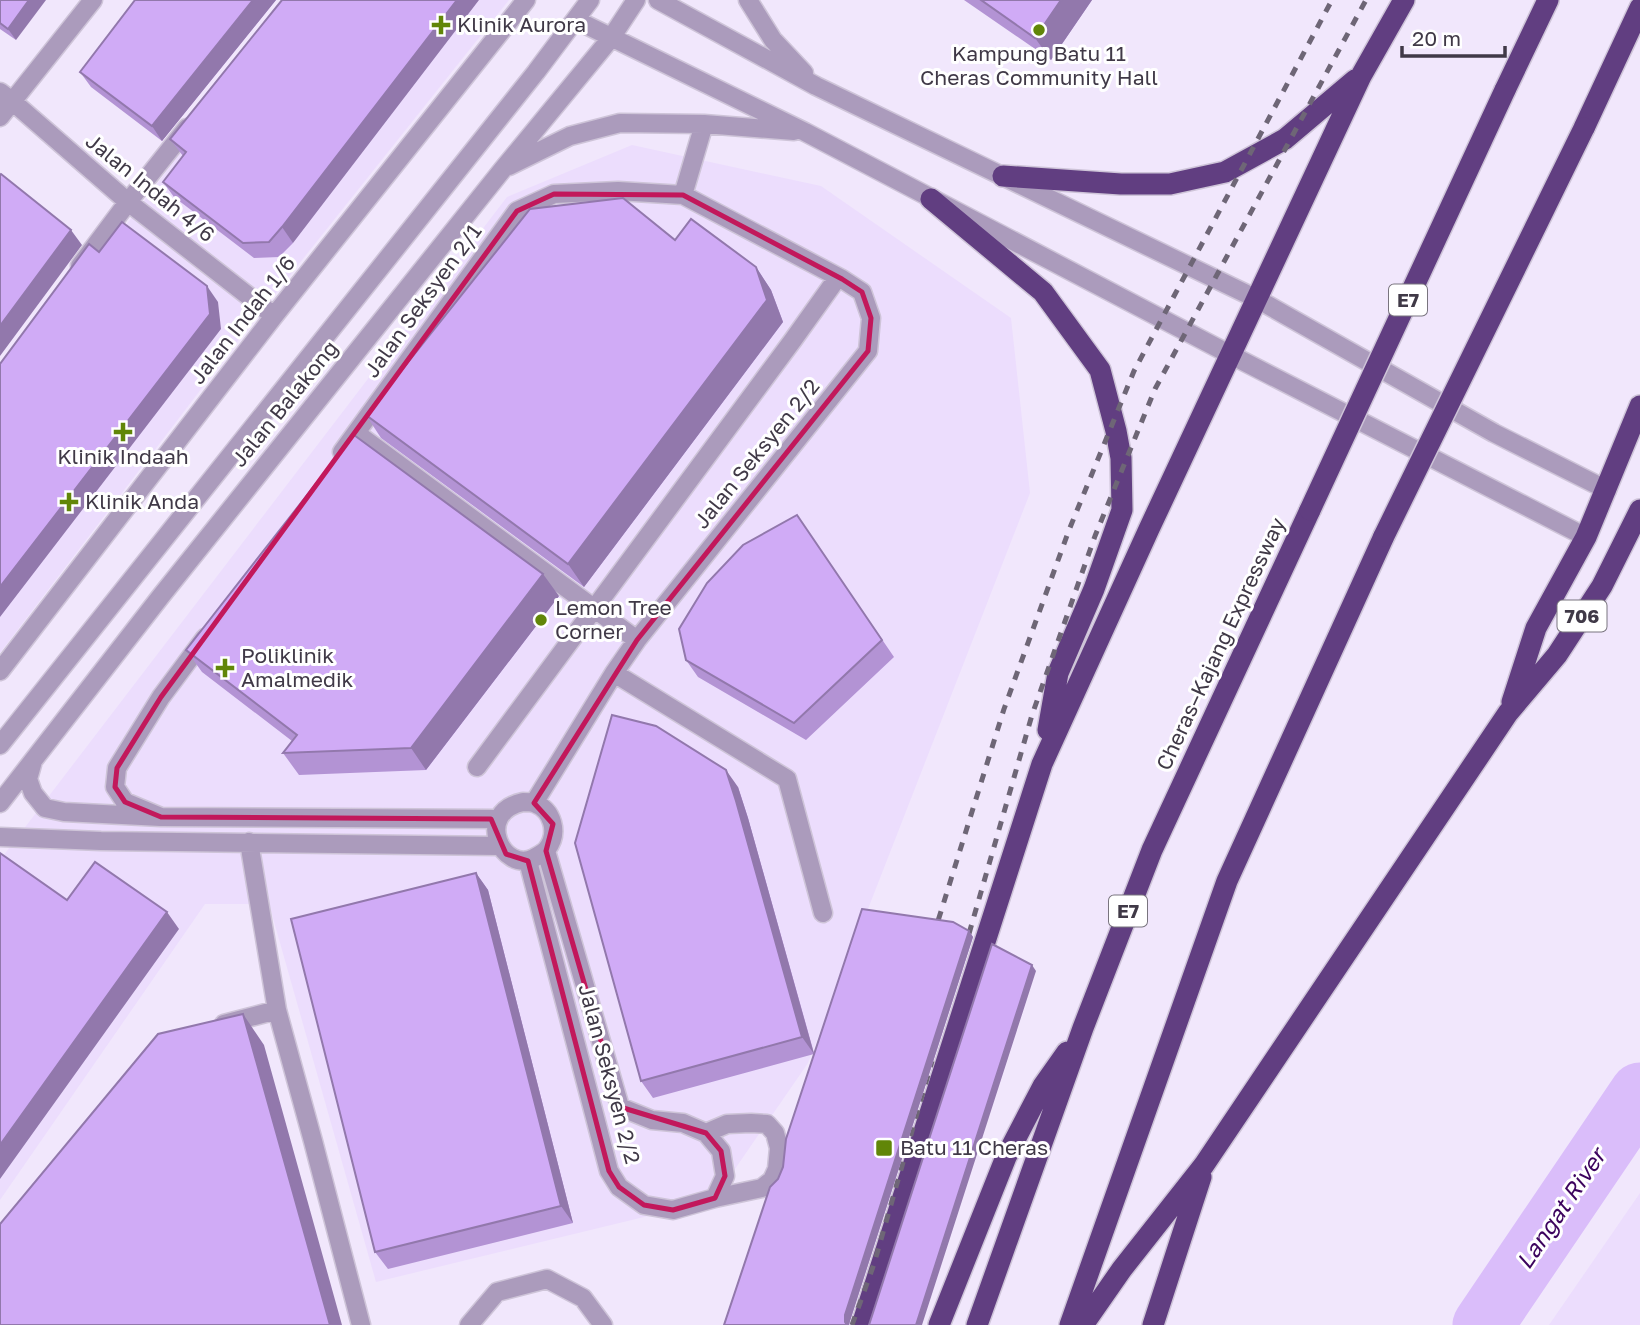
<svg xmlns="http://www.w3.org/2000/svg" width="1640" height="1325" viewBox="0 0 1640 1325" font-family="'Golos Text',sans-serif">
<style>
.built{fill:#ecddfd}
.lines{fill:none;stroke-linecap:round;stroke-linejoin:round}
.river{stroke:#dabdfa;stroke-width:61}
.minor-casing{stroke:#cec4d8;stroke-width:21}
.highway-casing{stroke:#cec4d8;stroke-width:24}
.minor{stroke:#ab9bbc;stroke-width:18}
.highway{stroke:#613e81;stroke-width:21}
.rail{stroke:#6e6676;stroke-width:5;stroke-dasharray:9 9;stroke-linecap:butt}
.highway-bridge-casing{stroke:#cec4d8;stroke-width:24;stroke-linecap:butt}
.highway-bridge{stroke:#613e81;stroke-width:21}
.wall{fill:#b393d4}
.shaded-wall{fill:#9278ac}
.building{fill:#d0abf6;stroke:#9278ac;stroke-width:2}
.marked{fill:none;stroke:#c2185b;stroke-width:5;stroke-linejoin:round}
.poi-dot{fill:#618608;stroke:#fff;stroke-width:2.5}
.labels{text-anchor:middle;stroke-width:6;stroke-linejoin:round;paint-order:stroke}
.shield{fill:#fff;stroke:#79747e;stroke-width:2}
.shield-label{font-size:19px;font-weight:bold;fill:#403947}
.poi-label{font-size:21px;fill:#403947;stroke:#fff;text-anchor:start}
.street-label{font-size:21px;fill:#403947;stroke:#fff}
.water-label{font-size:23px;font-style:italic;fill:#3c035e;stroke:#fff}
</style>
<rect width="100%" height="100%" fill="#f1e7fc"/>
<!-- built -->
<path class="built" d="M301 0H509L240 338 0 653V393L220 100Z
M632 145 821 186 1011 318 1030 493 808 1063 715 1198 673 1210 376 1282 269 904H205L0 1200V860L507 197Z
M1640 1193V1325H1549Z"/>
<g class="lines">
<!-- river -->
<path class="river" d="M1483 1325 1640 1093"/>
<!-- minor casing -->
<g class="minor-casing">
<path id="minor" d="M658 0 816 86 1257 299 1494 433 1607 490
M748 0 773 40 804 73
M576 20 805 132 1231 355 1586 537
M0 92 12 101 128 202 274 316
M0 117 93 0
M509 166 570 136 620 123 704 124 794 131
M683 195 704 124
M80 266 128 202 187 128
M356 433 637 640
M342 452 517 211 554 194 618 191 683 195 842 279 862 292 871 318 868 351 637 640 614 673 534 803
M0 671 274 316 526 0
M614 673 787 779 823 913
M0 745 536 72 590 0
M33 761 28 779 33 793 45 808 64 812 161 817 498 819
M477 767 793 340 838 277
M523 802C527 802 531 802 534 803 553 810 559 833 547 849 544 853 539 855 534 858 503 874 473 813 523 802Z
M0 803 161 596 503 169 611 38 636 0
M161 817 125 802 115 787 117 768 161 697 205 638
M0 837 101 841 500 846
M249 842 277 1010 313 1141 361 1325
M528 861 609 1171 619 1187 644 1205 673 1210 715 1198 725 1176 721 1151 706 1133 683 1123 652 1120 620 1107 546 851
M224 1024 277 1010
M706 1133 727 1124 751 1123 767 1124 775 1133 779 1148 777 1169 772 1180 762 1188 715 1198
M469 1325 497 1292 547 1279 583 1298 603 1325"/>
</g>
<!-- highway casing -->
<g class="highway-casing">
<path id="highway" d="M1505 90 1548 0
M1584 128 1640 8
M1003 176 1121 184H1170L1225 172 1285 139 1355 80
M931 199 1043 292 1100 370 1116 431 1121 458 1122 510 1094 589 1058 673 1048 730
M1512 702 1536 628 1586 537 1640 406
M862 1325 1042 764 1149 529 1361 76 1404 0
M939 1325 1006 1157 1043 1086 1067 1052
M977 1325 1083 1028 1152 850 1310 510
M1070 1325 1227 881 1384 536
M1083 1325 1122 1269 1204 1165 1508 713 1557 655 1602 586 1640 510
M1153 1325 1201 1177"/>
</g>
<!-- minor -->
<use href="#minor" class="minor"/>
<!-- highway -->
<use href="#highway" class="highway"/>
<!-- rail -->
<path class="rail" d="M933 937 1004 709 1069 530 1134 371 1332 0
M964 951 1032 715 1095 536 1155 389 1366 0
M852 1325 874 1264 932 1061"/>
<!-- highway-bridge casing -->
<g class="highway-bridge-casing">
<path id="highway-bridge" d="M1310 510 1505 90
M1384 536 1584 128"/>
</g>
<!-- highway-bridge -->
<use href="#highway-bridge" class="highway-bridge"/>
</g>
<!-- wall -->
<path class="wall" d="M0 0 16 40 0 29Z
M135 0H276L162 141 91 87 80 72Z
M282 0 293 243 279 257 254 258 174 197 163 182 183 156 170 139Z
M964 0H1092L1051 60Z
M675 240 756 267 771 290 783 322 584 587 381 438 366 415Z
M797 515 894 657 806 740 698 677 686 660Z
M559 596 426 770 299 775 283 753 292 741 202 672 186 650Z
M738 787 748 818 814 1053 969 931 973 937 850 1321 849 1325H724L778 1179 783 1167 814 1054 653 1098 641 1081Z
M476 873 488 890 573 1223 388 1269 375 1252Z"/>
<!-- shaded-wall -->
<path class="shaded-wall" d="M29 0H46L16 40 8 29Z
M253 0H276L162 141 152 126Z
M457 0H479L293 243 282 227Z
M1061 0H1092L1051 60 1035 38Z
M71 230 82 245 0 356V326Z
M756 267 771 290 783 322 584 587 568 564Z
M207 286 218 302 221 329 0 617V587Z
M543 574 559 596 426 770 411 748Z
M726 770 738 787 748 818 814 1054 802 1037Z
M476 873 488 890 573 1223 561 1206Z
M167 912 179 929 0 1179V1145Z
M969 931 973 937 850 1321 849 1325H847L845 1322V1315Z
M1032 965 1036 971 922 1325H916Z
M243 1014 264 1045 342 1325H330Z"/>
<!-- building -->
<path class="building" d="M0 0H29L8 29 0 23Z
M135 0H253L152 126 80 72Z
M282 0H457L282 227 269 242 243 243 163 182 186 152 170 139Z
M981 0H1061L1035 38Z
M1 174 71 230 0 326V175Z
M623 198 675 240 691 219 756 267 767 300 568 564 366 415 530 209Z
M122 222 207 286 210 314 0 587V364L89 244 99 252Z
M354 435 543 574 411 748 283 753 297 735 186 650Z
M797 515 882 640 794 723 686 660 679 629 707 583 743 545Z
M612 715 656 726 726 770 736 801 802 1037 641 1081 575 843Z
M0 853 67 900 95 862 167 912 0 1145Z
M476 873 561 1206 375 1252 291 919Z
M862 909 953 922 969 931 845 1315V1322L847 1325H724L770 1187 778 1179 783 1167 786 1139Z
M992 944 1032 965 916 1325H869Z
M243 1014 330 1325H0V1224L158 1034Z"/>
<!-- marked area -->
<path class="marked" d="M554 194 683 195 842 279 862 292 871 318 868 351 637 640 534 803 553 824 546 851 620 1107 706 1133 721 1151 725 1176 715 1198 673 1210 644 1205 619 1187 609 1171 528 861 506 854 491 819 161 817 125 802 115 787 117 768 161 697 517 211Z"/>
<!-- markers -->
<g class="poi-dot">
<path d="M437.5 14.5h7v7h7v7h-7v7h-7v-7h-7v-7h7z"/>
<circle cx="1039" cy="30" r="7"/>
<path d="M119.5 421.5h7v7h7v7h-7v7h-7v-7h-7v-7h7z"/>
<path d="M65.5 491.5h7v7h7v7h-7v7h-7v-7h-7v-7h7z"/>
<circle cx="541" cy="620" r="7"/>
<path d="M221.5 657.5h7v7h7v7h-7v7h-7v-7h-7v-7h7z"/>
<rect x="875" y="1139" width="18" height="18" rx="3.5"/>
</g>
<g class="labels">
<!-- shield labels -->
<g class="shield">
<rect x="1389" y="284.5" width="38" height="31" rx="5"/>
<rect x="1557.5" y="600.5" width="49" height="31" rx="5"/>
<rect x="1109" y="895.5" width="38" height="31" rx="5"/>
</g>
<g class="shield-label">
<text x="1408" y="307">E7</text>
<text x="1582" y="623">706</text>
<text x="1128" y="918">E7</text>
</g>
<!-- poi labels -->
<g class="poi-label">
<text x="457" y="32">Klinik Aurora</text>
<text x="1039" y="61" text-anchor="middle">Kampung Batu 11<tspan x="1039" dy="24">Cheras Community Hall</tspan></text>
<text x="123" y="464" text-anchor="middle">Klinik Indaah</text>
<text x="85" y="509">Klinik Anda</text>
<text x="555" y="615">Lemon Tree<tspan x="555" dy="24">Corner</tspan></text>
<text x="241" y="663">Poliklinik<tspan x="241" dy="24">Amalmedik</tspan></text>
<text x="900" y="1155">Batu 11 Cheras</text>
</g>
<!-- street labels -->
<g class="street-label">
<text transform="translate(150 188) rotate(39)" y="7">Jalan Indah 4/6</text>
<text transform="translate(423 301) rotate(-54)" y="7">Jalan Seksyen 2/1</text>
<text transform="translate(243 320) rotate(-52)" y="7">Jalan Indah 1/6</text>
<text transform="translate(285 404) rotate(-51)" y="7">Jalan Balakong</text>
<text transform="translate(757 454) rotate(-51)" y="7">Jalan Seksyen 2/2</text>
<text transform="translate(1221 644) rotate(-65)" y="7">Cheras–Kajang Expressway</text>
<text transform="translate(609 1074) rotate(75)" y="7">Jalan Seksyen 2/2</text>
</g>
<!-- water labels -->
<g class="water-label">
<text transform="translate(1561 1209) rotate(-56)" y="8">Langat River</text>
</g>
</g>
<!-- scale -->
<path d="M1402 46v10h103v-10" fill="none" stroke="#403947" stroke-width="3.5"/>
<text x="1412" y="46" font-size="21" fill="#403947" stroke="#ffffff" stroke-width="5" paint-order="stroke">20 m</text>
</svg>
